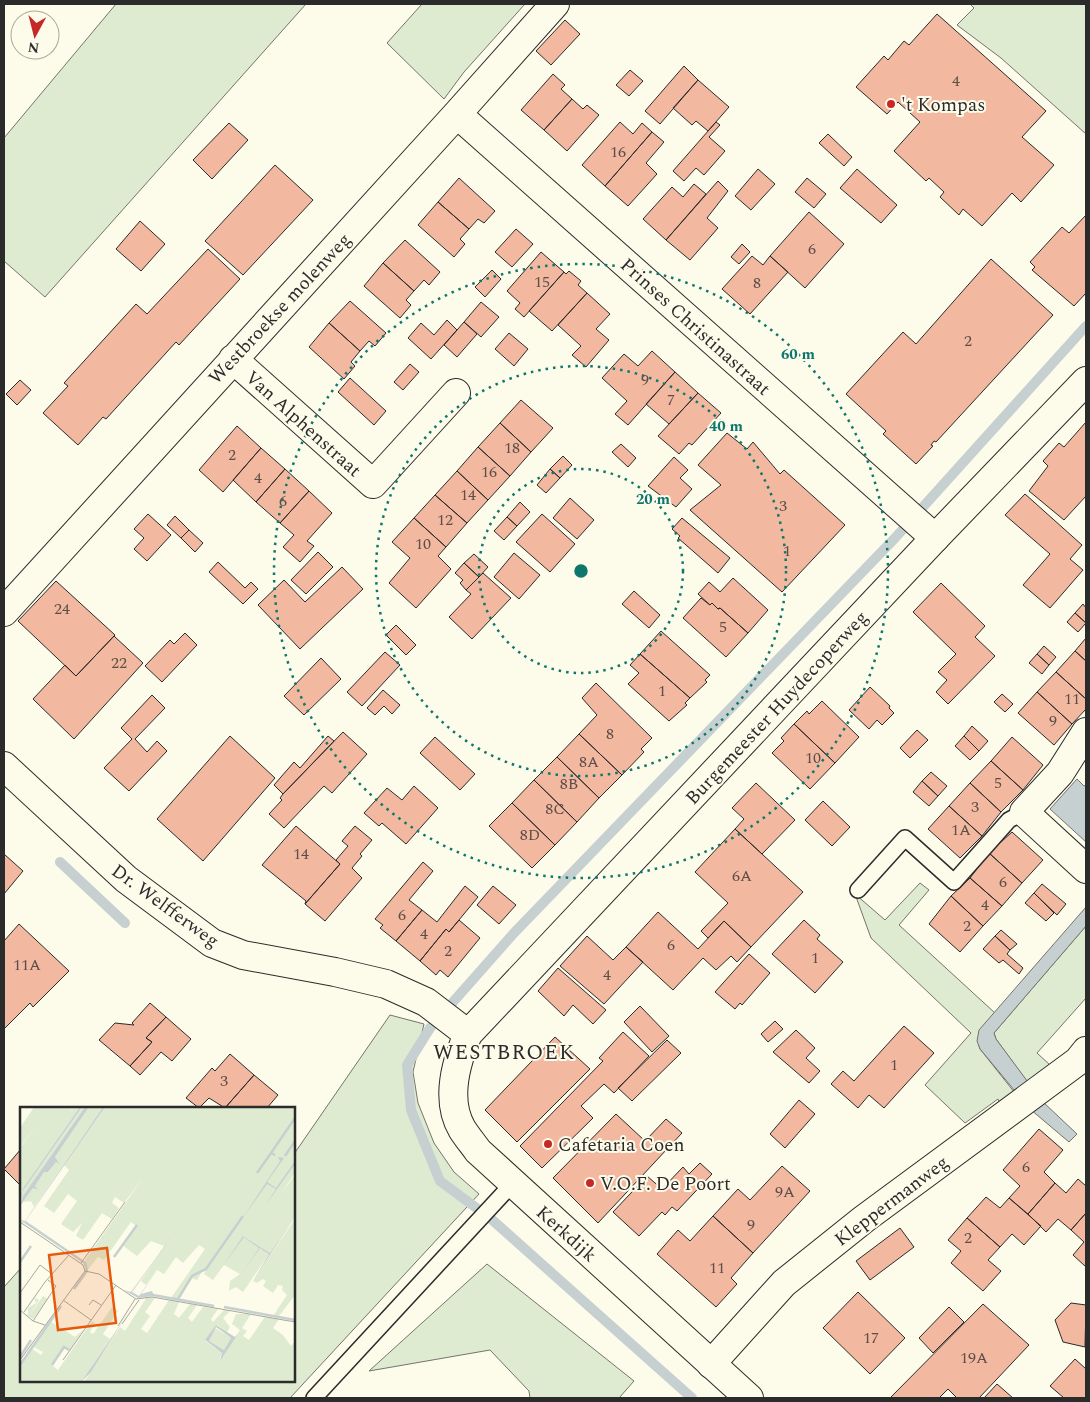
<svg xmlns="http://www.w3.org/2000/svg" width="1090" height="1402" viewBox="0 0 1090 1402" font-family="Spectral,serif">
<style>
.green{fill:#deebd1;stroke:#74746e}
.water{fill:#c7d0d0;stroke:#74746e}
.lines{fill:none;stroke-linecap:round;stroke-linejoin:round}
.stream{stroke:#c7d0d0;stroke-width:10}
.building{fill:#f2b8a0;stroke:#2b2b2b}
.lane-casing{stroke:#2b2b2b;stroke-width:18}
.street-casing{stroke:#2b2b2b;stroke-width:30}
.secondary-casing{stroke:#2b2b2b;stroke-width:30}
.lane{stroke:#fdfbea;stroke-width:15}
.street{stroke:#fdfbea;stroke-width:28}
.secondary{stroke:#fdfbea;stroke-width:28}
.ring{fill:none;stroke:#0f766e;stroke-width:2.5;stroke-dasharray:2.5 5}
.poi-dot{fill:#c62828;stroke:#fdfbea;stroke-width:2}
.labels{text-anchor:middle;stroke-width:4;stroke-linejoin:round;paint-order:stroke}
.number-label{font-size:16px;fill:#5d4e48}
.poi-label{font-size:19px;fill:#2b2b2b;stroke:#fdfbea;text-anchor:start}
.street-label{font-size:19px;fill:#2b2b2b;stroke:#fdfbea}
.quarter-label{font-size:21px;letter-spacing:1px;fill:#2b2b2b;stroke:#fdfbea}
.inset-river{fill:none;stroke:#c7d0d0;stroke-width:2.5}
.inset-road{fill:none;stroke:#a9a89e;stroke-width:1}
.view{fill:#e8590c;fill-opacity:0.15;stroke:#e8590c;stroke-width:2.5}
.inset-edge{fill:none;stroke:#2b2b2b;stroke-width:2.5}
.centre{fill:#0f766e;stroke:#fdfbea;stroke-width:2.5}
.ring-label{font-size:15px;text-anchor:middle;font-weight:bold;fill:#0f766e;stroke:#fdfbea;stroke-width:4;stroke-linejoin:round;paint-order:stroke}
</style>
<rect width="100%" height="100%" fill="#fdfbea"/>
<!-- green -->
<path class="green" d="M116 4H306L45 297 4 261V138Z
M422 4H525L464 72 444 99 387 43Z
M970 4H1086V134L1001 58 957 25 974 8Z
M920 883 929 890 899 925 995 1013C984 1025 974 1033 980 1049L1015 1093 1000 1104 998 1099 965 1123 925 1085 971 1033 871 938 855 894 885 920Z
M1086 926V998L1037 1053 1050 1065 1028 1083 996 1039 994 1033Z
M390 1015 424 1024 413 1072 418 1103 434 1143 454 1172 479 1194 290 1398H4V1287L21 1268V1381H294V1154Z
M487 1264 634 1381 619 1398H530L529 1391 490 1350 369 1371Z"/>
<!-- water -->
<path class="water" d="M1077 779 1084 786 1086 785V842L1050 809Z
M1086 907V926L994 1033 996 1039 1042 1101 1077 1134 1069 1142 1030 1109 980 1049 977 1041 979 1030Z"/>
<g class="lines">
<!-- stream -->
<path class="stream" d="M60 862 125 923
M692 1398 490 1218 440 1181 411 1110 407 1065 430 1028 514 933 895 538 1086 326"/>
</g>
<!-- building -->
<path class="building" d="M937 14 1046 111 1022 137 1054 165 1021 202 1012 193 982 226 963 209 959 215 940 197 944 192 929 178 926 181 894 151 920 122 898 102 887 114 856 87 884 56 888 60 904 41 909 45Z
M565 20 580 34 551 65 536 51Z
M684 66 698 80 660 124 645 111Z
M630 70 643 81 629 96 616 85Z
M553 74 565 85 561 89 572 99 544 130 521 110Z
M698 80 729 107 708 131 696 121 692 125 673 108Z
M572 99 583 109 587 105 599 115 567 151 544 130Z
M620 122 633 134 642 123 652 132 605 186 582 165Z
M716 122 720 125 709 137 725 151 704 175 696 168 684 181 673 171Z
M229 123 248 140 212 179 193 160Z
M652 132 664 142 646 163 657 174 628 206 605 186Z
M828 134 852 157 844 166 819 143Z
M275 165 313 200 243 275 205 241Z
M758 169 775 184 751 210 735 196Z
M857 169 897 205 881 223 840 188Z
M459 178 495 211 484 223 478 219 469 229 438 202Z
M807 178 826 194 814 208 795 192Z
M718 181 728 191 707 218 718 228 690 260 666 240Z
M694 184 706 194 666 240 643 219 672 187 683 197Z
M438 202 469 229 460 239 465 244 454 257 418 225Z
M809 212 844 244 805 288 770 256Z
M1086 215V293L1074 306 1032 270 1035 267 1030 262 1062 227 1069 233Z
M140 221 165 244 141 271 116 249Z
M516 229 533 244 512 267 495 252Z
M405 240 440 272 429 285 424 280 414 291 383 263Z
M742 244 750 252 739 264 731 257Z
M208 249 240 279 179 345 176 342 106 419 103 417 78 445 43 413 68 386 64 383 136 304 147 314Z
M541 252 564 272 524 317 515 309 520 303 507 291Z
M752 256 763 265 770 256 788 272 750 314 722 289Z
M991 259 1053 315 936 442 934 441 931 445 933 446 916 464 883 434 886 431 846 394 903 332 916 344Z
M383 263 414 291 406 300 411 305 400 318 364 286Z
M492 270 501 279 485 297 475 287Z
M569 271 581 281 578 285 587 293 552 331 529 311 564 272 566 274Z
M587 293 610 314 596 329 609 340 586 367 572 355 581 346 558 325Z
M350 301 386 333 375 346 369 341 360 351 329 323Z
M481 302 499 317 481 337 464 322Z
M447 320 457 330 431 359 408 338 421 323 434 335Z
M464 322 477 334 457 357 444 345Z
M329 323 360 351 351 362 355 366 344 379 309 347Z
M509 333 528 349 514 366 495 349Z
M652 351 675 372 628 425 615 414 627 401 602 378 624 354 638 366Z
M410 364 419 372 403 390 394 382Z
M675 372 698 393 669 424 646 404Z
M350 378 386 411 374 425 338 392Z
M20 380 31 390 17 405 6 394Z
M698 393 721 413 692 445 689 443 679 454 658 436Z
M521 400 553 428 531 452 500 423Z
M1086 422V496L1064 520 1029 491 1048 466 1043 461 1059 443 1064 447Z
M500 423 531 452 510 476 478 447Z
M237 426 261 448 223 492 199 470Z
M727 433 747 449 753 442 780 474 784 470 845 525 782 592 690 510 721 485 698 465Z
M621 444 636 458 628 467 612 452Z
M478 447 510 476 488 500 457 471Z
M261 448 285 469 256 502 233 480Z
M563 456 572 465 560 478 550 469Z
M674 457 688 470 680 478 692 489 676 507 648 486Z
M285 469 309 491 280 523 256 502Z
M550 469 560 478 546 493 537 485Z
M457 471 488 500 467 523 435 495Z
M309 491 332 513 307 541 314 546 300 562 283 547 294 535 280 523Z
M1025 494 1082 545 1070 559 1083 570 1050 608 1023 585 1050 554 1005 515Z
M435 495 467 523 446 547 414 518Z
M570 498 594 520 577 539 553 518Z
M520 502 530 512 517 526 507 517Z
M148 514 171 535 147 561 134 549 144 538 134 529Z
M542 514 575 544 550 572 516 542Z
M175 516 189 530 181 538 167 525Z
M507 517 517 526 504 540 494 531Z
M414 518 446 547 438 556 451 569 416 608 389 583 410 558 392 542Z
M682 518 730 558 718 573 678 538 680 536 672 529Z
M189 530 203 543 195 552 181 538Z
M318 552 333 567 306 594 291 580Z
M514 553 540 575 519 599 494 577Z
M474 554 488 567 479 577 464 563Z
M218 562 245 588 251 582 258 589 243 604 209 572Z
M464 563 479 577 466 590 460 583 463 580 455 573Z
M342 567 363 589 300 649 258 605 284 580 305 602Z
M483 573 511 598 472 639 449 617 471 594 466 590Z
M733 578 768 610 748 633 720 608 718 609 712 603 710 605 698 594 709 582 720 592Z
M56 581 115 635 76 676 18 621Z
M941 583 985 626 975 637 995 656 948 704 936 692 947 680 938 672 956 654 913 612Z
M634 591 660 615 649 628 622 604Z
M701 598 710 605 712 603 718 609 720 608 748 633 726 657 683 618Z
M1083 604 1086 608V623L1075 613Z
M1075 613 1086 623 1078 632 1067 622Z
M396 625 416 645 406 655 386 635Z
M661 631 710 675 705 680 707 682 690 698 640 654Z
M185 633 197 645 162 682 145 666 170 640 174 644Z
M115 635 114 636 143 663 74 739 33 699 65 665 76 676Z
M1086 638V661L1075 651Z
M1044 646 1056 657 1049 665 1037 654Z
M1075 651 1086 661V699L1056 672Z
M385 652 400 665 362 706 347 692Z
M640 654 690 698 685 703 687 705 669 721 628 684 639 673 630 665Z
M1037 654 1049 665 1042 674 1029 663Z
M321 658 341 679 304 715 284 696Z
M1056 672 1086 699V709L1072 724 1037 692Z
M596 683 652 738 641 749 644 752 622 775 579 734 597 715 582 698Z
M870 687 890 706 889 708 894 713 882 725 877 720 869 729 849 710Z
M383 690 400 705 392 714 384 706 375 715 367 708Z
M1037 692 1072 724 1054 745 1018 713Z
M1002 694 1013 704 1005 712 994 702Z
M152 695 165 708 135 739 147 752 157 741 167 751 129 791 104 768 132 739 121 728Z
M822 701 859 737 835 763 794 724 807 711 809 714Z
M794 724 835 763 810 789 772 753 784 741 781 738Z
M972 726 988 741 979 751 964 736Z
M917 730 928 740 910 758 900 748Z
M343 732 367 754 332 793 324 786 284 828 269 814 282 800 280 798 283 794Z
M579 734 622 775 599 798 557 757Z
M230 736 275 778 203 861 157 819Z
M328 736 334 741 283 794 274 785 294 762 300 768Z
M964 736 979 751 970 760 955 746Z
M435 737 475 774 460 790 420 753Z
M1012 737 1043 765 1023 790 991 761Z
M557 757 599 798 577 822 534 780Z
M991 761 1023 790 1001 812 970 783Z
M931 772 947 786 938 796 922 781Z
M534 780 577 822 555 845 512 803Z
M922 781 938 796 929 806 913 792Z
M756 783 795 820 762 854 735 829 744 819 732 808Z
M970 783 1001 812 982 836 949 806Z
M414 786 438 808 406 844 382 823 379 826 364 813 387 788 402 800Z
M823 801 850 827 832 846 805 820Z
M512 803 555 845 532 868 489 826Z
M949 806 982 836 960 858 928 829Z
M296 826 340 864 305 904 306 901 262 865Z
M355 826 372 840 360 854 362 856 352 868 362 878 325 921 305 904 340 864 336 860 348 846 342 841Z
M735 829 803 892 751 947 724 921 708 938 701 931 728 903 695 872Z
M1012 832 1043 860 1022 883 989 853Z
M989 853 1022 883 1002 906 970 878Z
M4 854 23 871 4 894Z
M423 862 433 871 409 900 422 910 396 941 380 928 383 925 375 919Z
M970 878 1002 906 983 926 951 896Z
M1042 884 1066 904 1057 915 1034 893Z
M465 886 478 897 449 932 446 929 420 961 396 941 422 910 437 922Z
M493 886 516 905 499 924 477 905Z
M1034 893 1054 913 1046 921 1025 903Z
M951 896 983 926 960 952 929 924Z
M658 912 698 949 724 921 751 947 737 962 731 956 716 970 703 958 673 990 626 947Z
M459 920 480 938 448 977 440 970 436 975 420 961 446 929 449 932Z
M804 920 820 935 817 939 843 962 815 993 772 954Z
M19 924 69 971 33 1007 30 1003 4 1029V941Z
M1001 930 1017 944 1010 950 995 936Z
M587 936 613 960 626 947 643 962 604 1004 560 966Z
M995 936 1010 950 1007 954 1023 968 1019 974 1003 960 999 963 983 949Z
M749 954 770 973 742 1005 740 1003 735 1009 715 992Z
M558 968 606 1010 593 1024 573 1005 564 1016 538 991Z
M150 1003 166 1017 146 1038 152 1042 130 1066 99 1040 115 1023 134 1025 132 1023Z
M640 1006 669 1036 652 1052 624 1022Z
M166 1017 191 1039 172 1061 161 1052 140 1075 130 1066 152 1042 146 1038Z
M775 1021 783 1029 768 1042 761 1034Z
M904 1026 934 1053 884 1108 869 1095 858 1108 831 1084 843 1071 854 1081Z
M796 1030 815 1048 806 1058 820 1071 809 1083 773 1052Z
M623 1032 649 1056 614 1093 604 1084 581 1106 593 1118 542 1168 520 1146 603 1061 599 1058Z
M555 1037 590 1069 517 1142 485 1110Z
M667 1040 681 1053 632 1101 618 1088Z
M230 1054 254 1075 225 1108 209 1098 199 1108 186 1098 212 1068 215 1071Z
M254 1075 278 1095 267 1108H225Z
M799 1100 815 1114 785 1148 770 1134Z
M616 1114 645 1141 666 1119 682 1133 598 1223 553 1178Z
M1039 1129 1063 1150 1044 1172 1055 1183 1028 1214 1009 1198 1020 1186 1003 1170Z
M21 1149V1186L4 1169Z
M700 1163 712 1174 677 1211 672 1207 665 1215 662 1212 639 1236 613 1212 647 1176 662 1189 683 1167 689 1174Z
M782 1166 810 1191 753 1253 713 1216 738 1189 750 1200Z
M1078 1179 1086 1186V1213L1071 1230 1058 1219 1046 1232 1028 1214 1055 1183 1066 1193Z
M986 1197 1000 1208 1009 1198 1041 1226 1024 1245 1012 1234 1000 1247 967 1218Z
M1086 1213V1267L1073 1255 1084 1242 1071 1230Z
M713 1216 753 1253 731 1278 737 1284 716 1307 657 1254 678 1230 690 1241Z
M967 1218 1000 1247 988 1260 1001 1271 983 1291 951 1263 961 1251 948 1240Z
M900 1228 914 1247 870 1280 856 1261Z
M858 1292 905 1338 870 1374 823 1328Z
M1071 1303 1086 1305 1085 1347 1063 1342 1055 1320Z
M983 1304 1029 1345 979 1398H957L948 1389 939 1398H890Z
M949 1307 964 1322 933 1353 919 1338Z
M1075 1359 1086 1369V1398H1064L1050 1386Z
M997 1384 1013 1398H984Z"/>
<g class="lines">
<!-- lane casing -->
<g class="lane-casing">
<path id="lane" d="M858 890 905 838 954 882 1009 820 1024 812
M314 1398 513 1183"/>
</g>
<!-- street casing -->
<g class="street-casing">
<path id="street" d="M457 114 935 538
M233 359 373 484 456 393
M4 612 457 114 555 4
M1086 732 1060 773 1024 812 1086 869
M711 1364 784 1283 864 1219 1078 1061 1086 1051"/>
</g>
<!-- secondary casing -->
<g class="secondary-casing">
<path id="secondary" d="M4 766 126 879 212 943 243 955 335 972 386 984 426 1002 468 1034
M749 1398 478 1151C473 1144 467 1137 462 1129 445 1100 456 1062 468 1034L935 538 1086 381"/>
</g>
<!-- lane -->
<use href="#lane" class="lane"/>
<!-- street -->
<use href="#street" class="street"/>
<!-- secondary -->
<use href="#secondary" class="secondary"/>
</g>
<!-- distance rings -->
<g class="ring">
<circle cx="581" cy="571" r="102"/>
<circle cx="581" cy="571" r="205"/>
<circle cx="581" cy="571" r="307"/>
</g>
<!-- markers -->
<g class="poi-dot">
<circle cx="891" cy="104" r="5"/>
<circle cx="548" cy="1144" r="5"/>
<circle cx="590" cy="1183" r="5"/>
</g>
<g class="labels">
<!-- number labels -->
<g class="number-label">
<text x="956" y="86">4</text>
<text x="618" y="157">16</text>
<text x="812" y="254">6</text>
<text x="542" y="287">15</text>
<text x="757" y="288">8</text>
<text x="968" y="346">2</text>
<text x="645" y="385">9</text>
<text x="671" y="405">7</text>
<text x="512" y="453">18</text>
<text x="232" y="460">2</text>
<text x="489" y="477">16</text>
<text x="258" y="483">4</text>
<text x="468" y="500">14</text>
<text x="283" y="506">6</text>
<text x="783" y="511">3</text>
<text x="445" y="525">12</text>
<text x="423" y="549">10</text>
<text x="787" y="556">1</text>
<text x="62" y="614">24</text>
<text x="723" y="632">5</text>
<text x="119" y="668">22</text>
<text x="662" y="696">1</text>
<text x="1072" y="704">11</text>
<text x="1053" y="726">9</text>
<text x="610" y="739">8</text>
<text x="813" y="763">10</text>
<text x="589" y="767">8A</text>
<text x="998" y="788">5</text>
<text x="569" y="789">8B</text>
<text x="975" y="812">3</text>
<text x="555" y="814">8C</text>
<text x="961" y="835">1A</text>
<text x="530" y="840">8D</text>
<text x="301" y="859">14</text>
<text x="742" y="881">6A</text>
<text x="1003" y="887">6</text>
<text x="985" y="910">4</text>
<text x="402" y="920">6</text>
<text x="967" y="931">2</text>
<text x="424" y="939">4</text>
<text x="671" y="950">6</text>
<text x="448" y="956">2</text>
<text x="815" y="963">1</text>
<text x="27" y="970">11A</text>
<text x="607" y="980">4</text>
<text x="894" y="1070">1</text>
<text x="224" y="1086">3</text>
<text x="1026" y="1172">6</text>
<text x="785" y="1197">9A</text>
<text x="751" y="1230">9</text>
<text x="968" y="1243">2</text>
<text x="717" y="1273">11</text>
<text x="871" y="1343">17</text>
<text x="974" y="1363">19A</text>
</g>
<!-- poi labels -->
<g class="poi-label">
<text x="901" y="111">'t Kompas</text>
<text x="558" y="1151">Cafetaria Coen</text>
<text x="600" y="1190">V.O.F. De Poort</text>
</g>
<!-- street labels -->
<g class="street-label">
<text transform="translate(279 308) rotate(-47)" y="7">Westbroekse molenweg</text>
<text transform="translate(696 326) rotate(42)" y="7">Prinses Christinastraat</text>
<text transform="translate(304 423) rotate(42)" y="7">Van Alphenstraat</text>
<text transform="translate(776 707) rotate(-47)" y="7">Burgemeester Huydecoperweg</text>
<text transform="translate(166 905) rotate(36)" y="7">Dr. Welfferweg</text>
<text transform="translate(891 1200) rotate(-37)" y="7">Kleppermanweg</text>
<text transform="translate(567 1233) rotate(42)" y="7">Kerkdijk</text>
</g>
<!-- quarter labels -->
<g class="quarter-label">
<text x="504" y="1059">WESTBROEK</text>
</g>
</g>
<!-- overview -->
<g transform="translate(20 1107)">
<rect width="275" height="275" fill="#fdfbea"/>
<path d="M14 0H53L50 5 54 0H60L0 86V41L16 19 0 40V21ZM62 0H65L0 94V88ZM69 0H83L14 100 11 94 3 95 13 81 17 83 15 79 24 65H28L36 55 40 56 35 50ZM85 0H275V66L261 87 275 68V110L250 146 245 144 249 147 223 185 216 180 209 184 210 174 220 167 204 158 193 173 184 167 186 163H183L177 173 171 171 158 193 151 191 185 142 179 138 163 156 156 150 144 167 137 163 126 178 121 174 146 136 144 139 131 134 117 149 102 138 116 119 111 115 84 153 78 150 67 164 63 156 123 71 104 96 95 90 92 96 99 101 92 112 82 106 63 133 56 129 62 116 53 125 41 117 57 94 48 87 34 106 24 99 49 63 44 58ZM275 112V188L259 209H253L267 188 262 183 263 179 258 178 253 186 243 179 246 174 243 172 237 176 233 174ZM23 189 28 192 13 212 4 207 8 208V201L16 196 14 190 19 193 9 209ZM127 190 135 191 125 205 130 209 121 222 127 226 149 193 159 195 154 207 159 211 170 197 177 198 168 211 172 215 183 200 198 202 191 212 193 215 204 203 210 204 203 211 210 220 207 225 197 218 195 221 211 231 204 243 189 234 194 223 185 234 202 246 199 254 220 223 212 217 216 207H231L222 221 227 224 223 229 229 233 245 210 259 212 253 221 263 228 271 239 275 234V275H64L100 220 105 224ZM92 200 98 204 83 227 90 232 61 275H0V258L11 241 21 248 23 245 12 239 30 214 55 230 64 222 50 243 44 240 32 258 38 263 72 214 75 216 70 225 73 227Z" fill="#deebd1"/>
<path d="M60 0H62L0 88 4 80ZM65 0H69L35 50 40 57 36 55 28 65H24L15 79 18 83 13 81 0 99 3 89ZM83 0H85L4 116 0 113 5 114ZM258 50 264 51 247 75 256 81 275 54V57L245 99 256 82 247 77 222 112 260 54ZM275 110 233 174 249 147 244 144 230 167 244 144 240 141 222 166 239 141 229 134 211 159 229 134 224 130 203 159 223 129 240 140 254 118 240 140 250 146ZM160 118 112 185 119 189 137 163 121 187 132 184 134 189 118 191 104 183 111 185ZM116 193 71 265 61 275 100 218ZM196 218 215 230 218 227 200 254 202 246 185 233ZM196 220 211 231 204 243 189 234Z" fill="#c7d0d0" fill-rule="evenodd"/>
<path class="inset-river" d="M251 46 275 11M265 49 275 34M237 66 251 46 255 48M5 115 65 156 67 164 54 182M94 150 117 118M0 155 11 139M133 188 194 199M158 192 172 169 186 162 223 109M204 200 275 213M0 250 11 233M0 258 41 199M32 258 44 240 49 243"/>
<path class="inset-road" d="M0 115 63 158 65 164M61 156 105 95M65 164 79 167 116 192 132 190 275 215M0 186 20 158 32 167M43 193 71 213M69 198 73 193 81 198M0 203 13 214 25 218M4 205 25 175 49 148M13 214 36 179 28 173M102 217 119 193M98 219 115 192M0 253 65 164M43 253 96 178"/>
<path class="view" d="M87 141 96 216 38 223 29 148Z"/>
<rect width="275" height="275" class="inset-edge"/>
</g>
<circle cx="581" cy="571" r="8" class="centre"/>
<g class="ring-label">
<text x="798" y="359">60 m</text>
<text x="726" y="431">40 m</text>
<text x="653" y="504">20 m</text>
</g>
<!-- border -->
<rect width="1090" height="1402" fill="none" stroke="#2b2b2b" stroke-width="10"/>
<!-- north arrow -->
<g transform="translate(35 35) rotate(187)"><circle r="24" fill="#fdfbea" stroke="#a9a89e"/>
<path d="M0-4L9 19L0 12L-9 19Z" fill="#c62828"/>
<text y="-8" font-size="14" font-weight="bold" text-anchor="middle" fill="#2b2b2b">N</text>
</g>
</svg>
